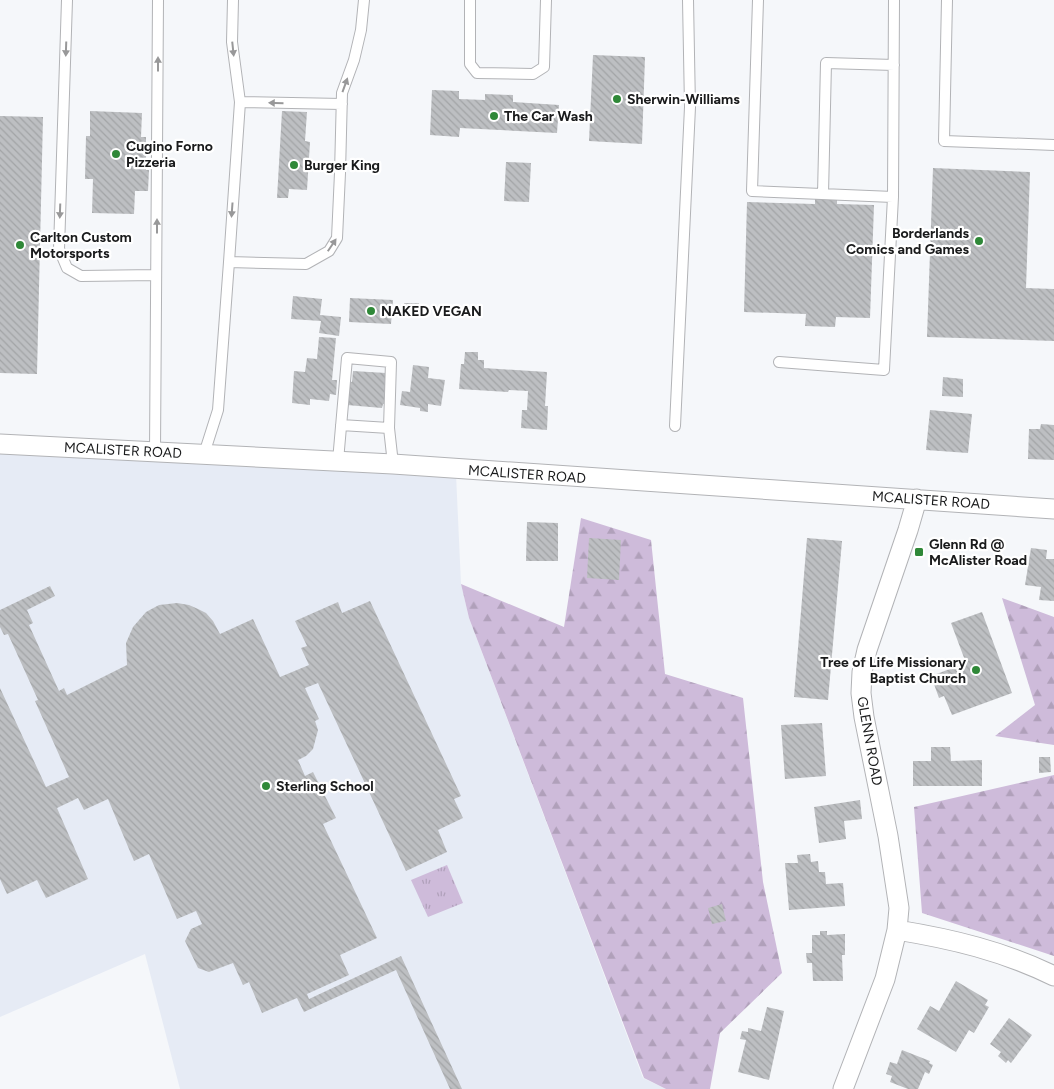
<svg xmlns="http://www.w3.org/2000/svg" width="1054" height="1089" viewBox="0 0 1054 1089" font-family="Figtree,sans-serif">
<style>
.built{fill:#e6ebf5}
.forest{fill:url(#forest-firs)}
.park{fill:url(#park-tufts)}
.building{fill:url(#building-back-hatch)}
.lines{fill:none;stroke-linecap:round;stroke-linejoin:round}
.service-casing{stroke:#b2b3b6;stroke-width:12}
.minor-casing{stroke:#b2b3b6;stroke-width:21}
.service{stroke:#fff;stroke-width:10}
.minor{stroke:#fff;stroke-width:19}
.oneway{fill:#989899}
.poi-dot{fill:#2f8838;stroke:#fff;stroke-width:2}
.labels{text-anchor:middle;stroke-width:4.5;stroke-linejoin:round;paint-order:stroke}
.poi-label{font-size:14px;font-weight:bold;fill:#1a1b1c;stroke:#fff;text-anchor:start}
.street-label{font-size:14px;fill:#1a1b1c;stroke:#fff}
</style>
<defs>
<pattern id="forest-firs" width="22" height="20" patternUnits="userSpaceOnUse" patternTransform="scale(1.25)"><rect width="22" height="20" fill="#cebbda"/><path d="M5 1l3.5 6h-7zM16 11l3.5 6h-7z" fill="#b0a0ba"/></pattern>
<pattern id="park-tufts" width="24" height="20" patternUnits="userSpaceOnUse" patternTransform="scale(1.25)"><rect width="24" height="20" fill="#cebbda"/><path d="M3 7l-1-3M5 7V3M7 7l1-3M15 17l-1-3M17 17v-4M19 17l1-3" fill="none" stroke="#b0a0ba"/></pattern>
<pattern id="building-back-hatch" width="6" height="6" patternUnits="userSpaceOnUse" patternTransform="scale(1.25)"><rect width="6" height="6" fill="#bdbfc2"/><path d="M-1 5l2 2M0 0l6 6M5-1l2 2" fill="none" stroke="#a2a4a6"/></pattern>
</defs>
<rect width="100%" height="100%" fill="#f5f7fa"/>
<!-- built -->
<path class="built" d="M0 449 456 474 461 584 469 618 643 1078 666 1089H180L145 954 0 1017Z"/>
<!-- forest -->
<path class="forest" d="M581 518 651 540 665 674 743 698 763 882 782 973 720 1033 710 1089H666L644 1078 469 618 461 584 564 627Z
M1002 598 1054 617V745L995 736 1035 705Z
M1054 775V956L922 913 914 807Z"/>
<!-- park -->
<path class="park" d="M447 865 463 903 428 917 411 880Z"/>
<!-- building -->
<path class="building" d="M593 55 645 57 642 144 589 141Z
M432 90 459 91V99L485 100V94L513 95V102L559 105 557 133 460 128 459 137 430 135Z
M90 111 142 113 141 137H146V170H149L148 191H135L134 214 92 213 93 179H85L86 136H90Z
M282 111 307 112 305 141 310 142 307 190 289 189 288 198H277Z
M0 116 43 117 37 374 0 373Z
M506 162 531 163 529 202 504 201Z
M933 168 1030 172 1026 288 1054 289V341L927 337Z
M815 198H837V204L874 205 870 318 836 317 835 327 805 326 806 314 744 312 747 202 815 204Z
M293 296 322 299 320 315 341 317 339 336 319 333 321 321 291 319Z
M350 298 393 300 391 324 349 322Z
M404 303H419V315H404Z
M319 337 336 338 332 380H337L336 395 330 394 329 401 310 399V405L292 403 294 371 305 372 307 358 317 359Z
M465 352H478V360H484V368L547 372 545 406H548L547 430 521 428 522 410H527L528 391 509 390 508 392 459 389 461 364H464Z
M413 365 429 367 428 378 445 380 441 406 428 404V412L420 411V408L400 405 402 391 410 392Z
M353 371 386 373 384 404H383L382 408 347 405 349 381 352 382Z
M943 377 963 379V397L942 396Z
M930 410 972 414 968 453 926 450Z
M1041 424 1054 425V460L1028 459 1029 429H1040Z
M527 522 558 523V561H526Z
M589 538 621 540 619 580 587 578Z
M807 538 842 541 828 700 794 697Z
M1031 548 1047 550 1046 559H1054V601L1039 600 1041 587 1025 585Z
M50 586 55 596 27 610 33 623 29 625 59 691 64 688 67 695 127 665 126 643 133 627 146 612 159 605 177 603 189 605 198 609 206 613 213 621 220 634 253 619 280 677 309 665 301 648 307 646 295 621 338 602 342 613 370 601 461 796 454 799 463 818 438 830 447 852 406 871 318 683 305 688 319 719 315 721 318 730 313 749 306 756 298 760 305 776 313 772 336 818 323 824 377 938 340 955 349 975 307 994 309 999 401 956 462 1089H450L396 970 304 1012 297 998 262 1013 249 982 243 985 233 963 209 972 198 968 185 941 191 929 202 924 196 911 177 919 149 854 134 861 108 799 84 810 78 798 57 808 88 879 46 898 37 880 7 894 0 879V688L46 787 69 777 35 701 38 700 8 634 4 635 0 627V610Z
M982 612 1012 693 952 715 944 696 939 698 931 676 966 663 951 623Z
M822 723 826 776 785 779 781 725Z
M931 747H950L951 761 982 760V786H913V761H931Z
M1039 757H1050L1051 772 1039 773Z
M860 800 862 819 844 821 846 839 819 843 814 807Z
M810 854 811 862 818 861 819 872H825L826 884 843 883 845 906 789 910 785 863H798L797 855Z
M722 904 726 921 712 924 708 908Z
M820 931H827V935L845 934V955H842L843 981H813L812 963H807L806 953H812V935H820Z
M956 981 988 1000 985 1005 989 1007 974 1033 969 1030 956 1052 917 1029 930 1006 939 1011Z
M767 1007 784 1011 769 1080 738 1072 746 1040 740 1039 742 1031 748 1032V1028L761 1031Z
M1009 1018 1032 1035 1011 1063 1008 1060 1006 1063 998 1056 1001 1052 990 1044Z
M902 1050 930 1061 929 1063 933 1065 929 1074 925 1072 918 1089H908L890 1082 892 1076 886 1074 890 1062 897 1064Z"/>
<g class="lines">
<!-- service casing -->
<g class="service-casing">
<path id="service" d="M67 0 59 249 67 268 81 276 156 275
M233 0 232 42 240 102 229 262 306 264 329 251 337 238 340 173 342 93 354 60 361 30 364 0
M470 0V64L477 73 533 74 544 67 546 0
M758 0 752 191 893 197 894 0
M947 0 944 141 1054 145
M240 102 342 104
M823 194 826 63 894 65
M779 362 884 370 893 197
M341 425 389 428
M675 426 690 107 688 0
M155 452 158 0
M204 454 218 410 229 262
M338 461 347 358 391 362 389 428 393 464"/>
</g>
<!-- minor casing -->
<g class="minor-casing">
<path id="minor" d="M0 444 393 464 1054 509
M897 930C952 939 1003 951 1054 976
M843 1089 885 979 897 930 899 908 888 836 864 717 861 693 862 672 867 650 908 530 917 499"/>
</g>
<!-- service -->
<use href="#service" class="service"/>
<!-- minor -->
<use href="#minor" class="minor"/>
</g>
<!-- one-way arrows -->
<defs><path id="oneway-solid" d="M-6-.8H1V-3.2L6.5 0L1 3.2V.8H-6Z" transform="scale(1.25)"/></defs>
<g class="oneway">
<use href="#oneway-solid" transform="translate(66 49) rotate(92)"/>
<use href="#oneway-solid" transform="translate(233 49) rotate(84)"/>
<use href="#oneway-solid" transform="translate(158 64) rotate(-90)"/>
<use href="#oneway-solid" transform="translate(345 85) rotate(-70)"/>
<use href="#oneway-solid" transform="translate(276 103) rotate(-179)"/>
<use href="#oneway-solid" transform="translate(232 210) rotate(94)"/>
<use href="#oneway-solid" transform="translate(60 211) rotate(92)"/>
<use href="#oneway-solid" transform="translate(157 226) rotate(-90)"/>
<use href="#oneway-solid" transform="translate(332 245) rotate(-56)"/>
</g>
<!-- markers -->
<g class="poi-dot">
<circle cx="617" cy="99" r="5"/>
<circle cx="494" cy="116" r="5"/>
<circle cx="116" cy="154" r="5"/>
<circle cx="294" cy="165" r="5"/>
<circle cx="979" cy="241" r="5"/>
<circle cx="20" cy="245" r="5"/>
<circle cx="371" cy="311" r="5"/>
<rect x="914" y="547" width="10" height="10" rx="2.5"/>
<circle cx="976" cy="670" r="5"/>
<circle cx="266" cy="786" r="5"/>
</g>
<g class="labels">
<!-- poi labels -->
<g class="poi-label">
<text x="627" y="104">Sherwin-Williams</text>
<text x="504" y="121">The Car Wash</text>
<text x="126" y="151">Cugino Forno<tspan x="126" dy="16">Pizzeria</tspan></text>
<text x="304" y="170">Burger King</text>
<text x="969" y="238" text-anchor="end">Borderlands<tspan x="969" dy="16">Comics and Games</tspan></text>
<text x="30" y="242">Carlton Custom<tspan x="30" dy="16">Motorsports</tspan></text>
<text x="381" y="316">NAKED VEGAN</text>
<text x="929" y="549">Glenn Rd @<tspan x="929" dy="16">McAlister Road</tspan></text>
<text x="966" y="667" text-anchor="end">Tree of Life Missionary<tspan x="966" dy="16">Baptist Church</tspan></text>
<text x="276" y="791">Sterling School</text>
</g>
<!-- street labels -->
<g class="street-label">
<text transform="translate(123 450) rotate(3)" y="5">MCALISTER ROAD</text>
<text transform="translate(527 474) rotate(4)" y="5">MCALISTER ROAD</text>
<text transform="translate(931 500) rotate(4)" y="5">MCALISTER ROAD</text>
<text transform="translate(870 741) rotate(80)" y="5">GLENN ROAD</text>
</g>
</g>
</svg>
